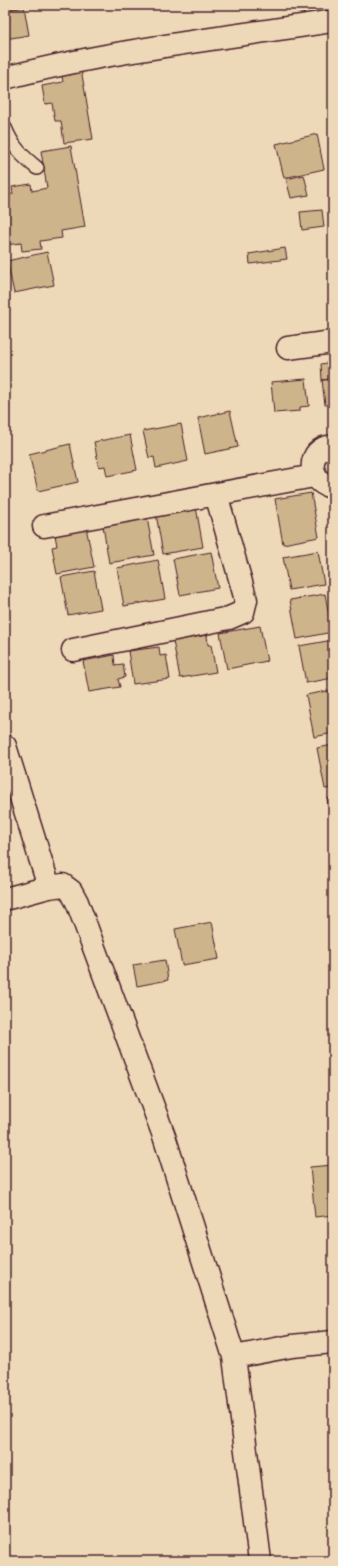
<svg xmlns="http://www.w3.org/2000/svg" width="338" height="1566" viewBox="0 0 338 1566" font-family="Pangolin,sans-serif">
<style>
.building{fill:#ceb48a;stroke:#4a1f2b}
.lines{fill:none;stroke-linecap:round;stroke-linejoin:round}
.service-casing{stroke:#4a1f2b;stroke-width:16}
.minor-casing{stroke:#4a1f2b;stroke-width:25}
.service{stroke:#edd9b7;stroke-width:13}
.minor{stroke:#edd9b7;stroke-width:22}
</style>
<rect width="100%" height="100%" fill="#edd9b7"/>
<filter id="ink" filterUnits="userSpaceOnUse"><feTurbulence type="fractalNoise" baseFrequency=".025" numOctaves="2"/><feDisplacementMap in="SourceGraphic" scale="8" xChannelSelector="R" yChannelSelector="G"/><feConvolveMatrix kernelMatrix="1 2 1 2 8 2 1 2 1" color-interpolation-filters="sRGB"/></filter>
<g filter="url(#ink)">
<!-- building -->
<path class="building" d="M5 5H24V7L5 10Z
M24 7 29 35 5 39V10Z
M80 63 93 139 64 143 61 121H55L52 103 45 104 42 86 63 82 60 66Z
M317 134 324 169 284 178 276 144Z
M71 146 85 227 61 231 62 238 40 241 41 249 22 251 21 243 5 245V195L13 194 12 187 31 184 32 191 47 188 41 151Z
M304 175 309 195 291 198 286 179Z
M322 210 324 227 302 230 300 212Z
M285 248 287 259 250 264 249 254Z
M47 252 54 285 14 293 7 261Z
M333 362V379L322 380 321 364Z
M306 379 309 406 300 407V411L274 413 271 382Z
M333 379V404L325 405 322 380Z
M230 411 238 447 205 454 198 418Z
M181 424 188 461 156 468 154 457 149 458 143 431Z
M130 435 137 470 107 476 105 466 99 467 94 442Z
M70 444 78 482 38 491 29 454Z
M311 493 319 537 283 544 275 499Z
M196 507 203 547 163 554 156 514Z
M147 518 154 555 109 563 103 526Z
M86 527 94 567 57 574 52 547 57 546 55 535Z
M318 551 324 584 289 590 283 557Z
M211 552 218 588 180 595 173 559Z
M158 560 165 599 124 606 117 568Z
M94 571 101 609 68 615 61 577Z
M325 594 332 632 297 639 290 600Z
M260 626 267 661 227 669 220 633Z
M207 635 208 645H211L216 672 180 678 173 641Z
M333 640V678L306 683 299 646Z
M159 647 160 656 166 655 170 679 133 684 128 651Z
M114 655 115 665 123 664 125 677 118 679 120 687 89 692 83 661Z
M333 690V733L314 737 306 695Z
M333 745V788L325 789 317 748Z
M333 798V831L327 799Z
M212 922 219 959 182 965 175 929Z
M165 960 168 980 137 986 133 965Z
M333 1165V1215L315 1217 310 1167Z"/>
<g class="lines">
<!-- service casing -->
<g class="service-casing">
<path id="service" d="M5 128C13 147 21 155 37 168"/>
</g>
<!-- minor casing -->
<g class="minor-casing">
<path id="minor" d="M5 78C112 50 223 38 333 21
M288 348 333 342
M333 446C330 447 326 447 324 448 304 458 313 485 333 487
M44 526 314 476
M73 650 229 618 243 612 246 600 216 494
M5 746 49 887
M5 899 49 887 63 885 71 891 77 902 164 1136 234 1357 260 1561
M234 1357 292 1346 333 1342"/>
</g>
<!-- service -->
<use href="#service" class="service"/>
<!-- minor -->
<use href="#minor" class="minor"/>
</g>
</g>
<!-- margin -->
<rect width="338" height="1566" fill="none" stroke="#edd9b7" stroke-width="20"/>
<rect x="10" y="10" width="318" height="1546" fill="none" stroke="#4a1f2b" stroke-width="1.5" filter="url(#ink)"/>
</svg>
